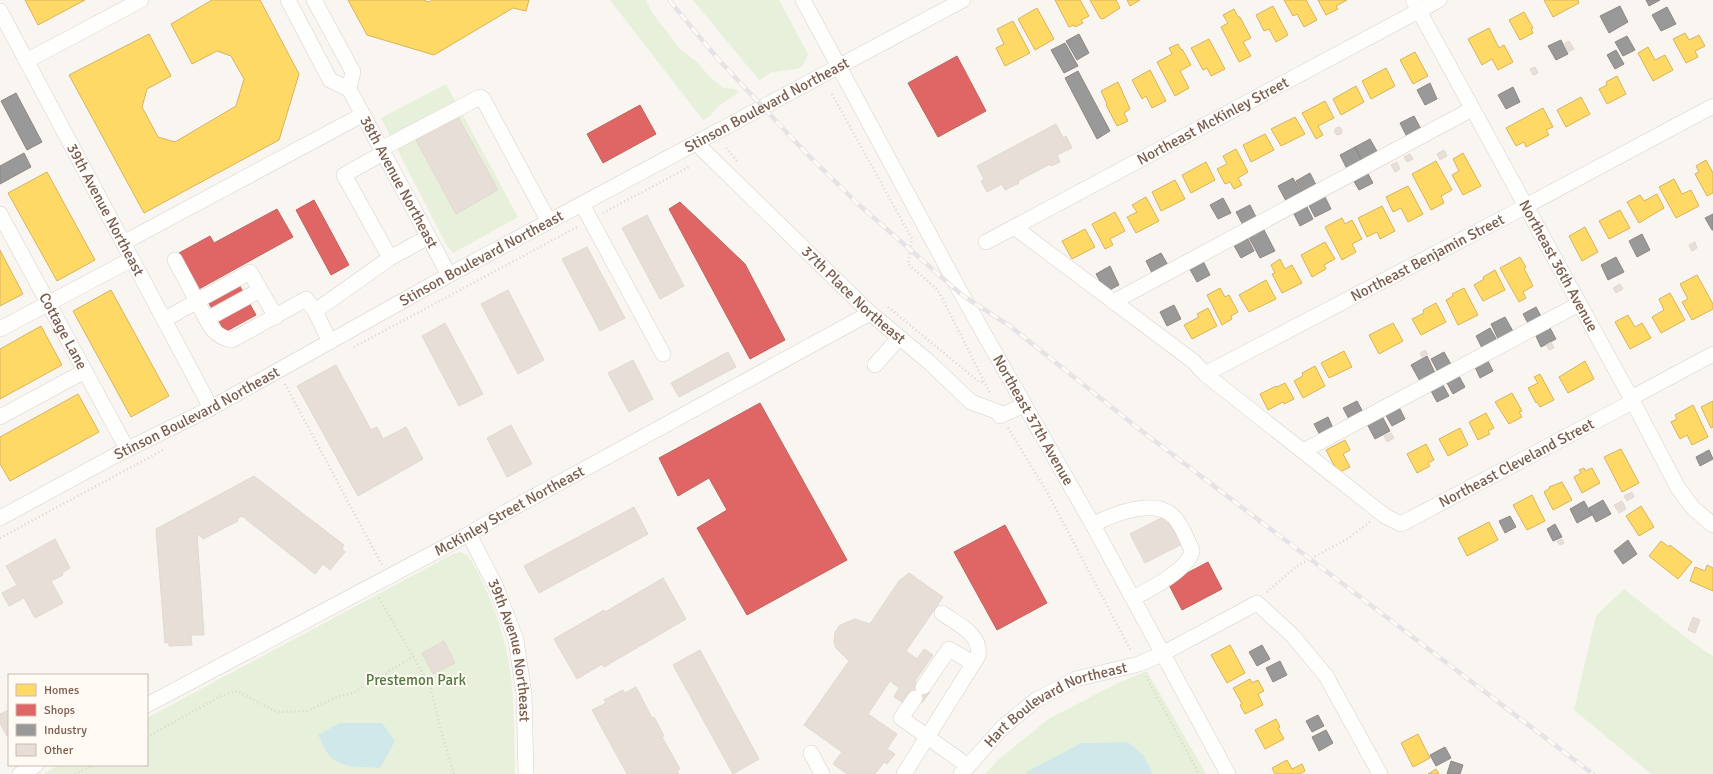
<svg xmlns="http://www.w3.org/2000/svg" width="1713" height="774" viewBox="0 0 1713 774" font-family="Signika,sans-serif">
<style>
.green{fill:#e7f0db}
.water{fill:#d0e8ea}
.homes{fill:#ffd966;stroke:#d7b45e}
.shops{fill:#e06666;stroke:#c1635e}
.industry{fill:#999;stroke:#908782}
.building{fill:#e6ded7;stroke:#e2d8d2}
.lines{fill:none;stroke-linecap:round;stroke-linejoin:round}
.minor-casing{stroke:#d7d1cb;stroke-width:16}
.path{stroke:#dcd5d0;stroke-width:2.5;stroke-dasharray:1 3;stroke-linecap:butt}
.minor{stroke:#fefefd;stroke-width:15}
.rail-casing{stroke:#e6e3e7;stroke-width:4.5}
.rail{stroke:#fffaf3;stroke-width:3;stroke-dasharray:9;stroke-linecap:butt}
.labels{text-anchor:middle;stroke-width:4;stroke-linejoin:round;paint-order:stroke}
.street-label{font-size:15px;fill:#7a5c4d;stroke:#fffaf3}
.park-label{font-size:15px;fill:#537a41;stroke:#fffaf3}
</style>
<rect width="100%" height="100%" fill="#f9f5f0"/>
<!-- green -->
<path class="green" d="M610 0H646L653 14 681 50 697 62 709 76 723 88 735 89 739 92 717 107 710 116 703 120Z
M693 0H779L808 54 802 67 797 69 772 72 759 80Z
M446 84 518 217 453 253 447 246 381 118Z
M460 552C471 555 475 568 480 577 494 606 506 638 510 670 515 704 514 740 515 774H43L59 765H147V718L453 554Z
M1624 589 1693 643 1713 656V774H1651L1574 710 1596 616Z
M1147 671 1206 774H1153L1144 756 1128 742 1081 743 1028 771 1026 774H985L999 759 1050 718 1118 683Z"/>
<!-- water -->
<path class="water" d="M340 723H382L395 741 380 768C364 767 339 769 329 755 324 749 322 742 318 735Z
M1128 742 1144 756 1153 774H1026L1028 771 1081 743Z"/>
<!-- homes -->
<path class="homes" d="M25 0H85L38 25Z
M212 0H260L299 74 279 140 144 213 69 75 149 34 171 76 147 89 142 107 158 137 175 142 236 106 244 79 231 56 217 51 192 64 171 24Z
M348 0H423L429 2 432 0H529L526 11 513 8 434 55 367 35Z
M1055 0H1080L1089 16 1081 20 1083 23 1075 27 1074 25 1069 27Z
M1090 0H1116L1120 8 1103 19 1100 18Z
M1127 0H1140L1130 6Z
M1284 0H1306L1317 20 1304 27 1297 14 1293 16Z
M1318 0H1347L1336 6 1338 9 1326 15Z
M1544 0H1578L1579 3 1553 17Z
M1273 6 1288 35 1276 42 1269 29 1264 31 1256 15Z
M1037 8 1054 39 1035 50 1018 19Z
M1234 9 1238 17H1240L1251 38 1243 42 1251 56 1239 62 1221 27 1228 23 1223 15Z
M1524 12 1533 28 1531 29 1533 33 1520 40 1509 20Z
M1013 21 1030 53 1005 66 996 48 1004 44 997 29Z
M1489 28 1499 48 1504 45 1513 62 1498 70 1492 59 1482 65 1468 39Z
M1685 33 1689 40 1699 35 1705 46 1695 51 1698 57 1686 63 1673 39Z
M1209 39 1225 69 1211 76 1207 68 1203 70 1191 48Z
M1178 44 1181 50 1182 49 1191 65 1180 71 1189 88 1175 96 1157 62 1172 54 1169 48Z
M1648 47 1655 60 1665 55 1673 70 1653 81 1638 53Z
M1415 52 1428 76 1413 84 1400 60Z
M1386 68 1395 86 1371 99 1362 81Z
M1150 70 1166 101 1152 108 1146 96 1142 99 1132 80Z
M1617 76 1626 94 1607 104 1599 89 1607 85 1606 82Z
M1118 82 1130 109 1124 113 1128 121 1117 126 1106 105 1107 104 1101 91Z
M1356 86 1364 102 1341 115 1333 99Z
M1581 97 1590 114 1566 127 1557 110Z
M1325 101 1334 118 1318 126 1323 135 1316 139 1302 113Z
M1543 108 1553 127 1546 130 1549 135 1526 147 1524 142 1516 146 1506 128Z
M1295 117 1305 134 1281 146 1271 129Z
M1265 134 1274 150 1251 162 1243 145Z
M1236 149 1248 172 1238 178 1242 185 1234 189 1230 182 1225 184 1217 169 1227 164 1223 156Z
M1463 153 1481 186 1463 195 1452 175 1459 171 1453 159Z
M1706 160 1713 173V193L1707 196 1695 174 1699 172 1696 166Z
M1436 161 1452 190 1441 196 1444 203 1431 210 1412 174Z
M1206 162 1215 180 1191 193 1182 175Z
M47 172 95 260 57 281 8 193Z
M1674 179 1682 194 1691 190 1699 206 1676 218 1659 187Z
M1175 180 1185 199 1161 211 1152 192Z
M1408 186 1423 214 1408 222 1401 208 1393 212 1386 197Z
M1657 194 1664 208 1639 223 1627 202 1640 195 1644 201Z
M1146 197 1159 221 1136 233 1127 217 1137 212 1132 205Z
M1382 206 1395 231 1380 239 1377 232 1367 237 1358 218Z
M1620 210 1630 228 1609 239 1599 221Z
M1115 212 1125 231 1110 239 1113 245 1105 249 1092 224Z
M1342 218 1345 224 1352 220 1362 239 1352 244 1356 252 1342 260 1325 227Z
M1585 227 1598 252 1582 261 1569 236Z
M1085 229 1095 247 1072 259 1062 241Z
M1325 242 1335 259 1324 265 1326 269 1312 277 1301 255Z
M0 250 23 294 0 306Z
M1520 257 1526 267 1524 268 1533 286 1523 292 1526 298 1519 302 1500 268Z
M1280 259 1285 269 1292 265 1302 283 1282 293 1272 274 1275 273 1271 265Z
M1495 270 1505 290 1483 301 1474 285 1484 279 1483 277Z
M1697 275 1713 304V309L1692 320 1682 302 1688 299 1680 284Z
M1266 280 1276 299 1249 312 1239 295Z
M1220 288 1225 297 1229 295 1238 312 1231 316 1232 319 1222 325 1207 295Z
M1464 288 1478 315 1458 325 1446 300 1453 296 1452 294Z
M111 290 169 396 131 417 73 311Z
M1670 293 1685 320 1661 333 1652 317 1664 310 1659 299Z
M1436 303 1446 322 1421 335 1412 319 1424 313 1423 310Z
M1208 308 1217 326 1192 339 1184 325 1199 317 1197 314Z
M1628 315 1635 327 1642 323 1651 338 1630 349 1615 322Z
M1393 323 1403 341 1379 354 1369 335Z
M41 326 62 365 0 399V349Z
M1344 351 1352 367 1329 378 1321 363Z
M1585 361 1594 379 1568 393 1559 377Z
M1315 366 1325 386 1303 398 1294 381 1303 376 1302 373Z
M1540 374 1554 400 1540 407 1537 402 1536 403 1528 388 1538 383 1534 377Z
M1285 383 1294 399 1284 404 1283 402 1268 410 1260 394 1276 386 1277 387Z
M1512 393 1522 411 1519 412 1522 417 1509 424 1495 402Z
M78 394 99 432 10 481 0 464V437Z
M1713 401V427L1711 428 1701 407Z
M1693 405 1708 437 1692 445 1687 435 1680 439 1671 422 1677 419 1675 415Z
M1486 413 1494 428 1488 431 1490 434 1478 440 1469 422Z
M1460 428 1468 445 1448 456 1439 439Z
M1345 440 1350 450 1343 454 1350 467 1338 473 1326 450Z
M1426 444 1434 460 1428 463 1430 466 1417 473 1407 454Z
M1621 449 1639 483 1622 492 1604 457Z
M1584 468 1585 471 1592 468 1600 483 1582 493 1574 477 1581 473 1579 470Z
M1562 482 1572 500 1553 510 1544 492 1550 488 1549 487Z
M1532 495 1545 521 1527 530 1513 505Z
M1641 506 1654 527 1639 536 1626 516Z
M1489 522 1498 540 1467 556 1458 538Z
M1661 541 1669 547 1670 545 1692 562 1678 579 1649 556Z
M1707 565 1713 568V591L1690 581 1695 567 1705 571Z
M1230 645 1245 673 1227 683 1211 655Z
M1250 679 1252 683 1258 680 1264 691 1258 694 1263 705 1245 714 1240 705 1242 704 1233 688Z
M1276 719 1280 727 1278 728 1284 739 1265 749 1255 730Z
M1418 734 1430 758 1413 767 1401 743Z
M1287 760 1292 769 1302 764 1305 771 1300 774H1275L1272 768Z
M1436 769 1439 774H1428Z"/>
<!-- shops -->
<path class="shops" d="M957 56 986 111 938 137 908 83Z
M640 105 656 134 603 163 587 134Z
M314 200 349 265 331 275 296 210Z
M680 202 745 264 785 340 750 359 669 209Z
M277 209 293 237 199 289 179 253 210 236 214 243Z
M237 281 256 315 225 332 206 298Z
M760 403 847 560 747 615 697 528 727 510 709 478 678 496 659 458Z
M1005 525 1047 603 997 630 954 552Z
M1208 562 1222 589 1182 610 1168 583Z"/>
<!-- industry -->
<path class="industry" d="M1646 0H1660L1649 6Z
M1620 6 1628 22 1609 33 1600 16Z
M1667 7 1676 24 1661 31 1652 15Z
M1079 34 1089 53 1077 60 1066 41Z
M1627 36 1635 50 1623 56 1615 42Z
M1561 40 1568 54 1556 60 1548 46Z
M1065 43 1078 66 1064 73 1051 50Z
M1616 50 1624 64 1615 69 1607 55Z
M1078 71 1110 131 1097 139 1065 78Z
M1430 83 1437 99 1425 105 1417 90Z
M1513 87 1520 102 1506 109 1498 95Z
M16 93 42 142 27 150 1 101Z
M1414 116 1421 129 1407 137 1400 123Z
M1370 139 1378 153 1362 161 1355 147Z
M1355 147 1362 161 1347 169 1340 155Z
M24 153 31 167 0 184V166Z
M1366 170 1373 183 1359 190 1352 178Z
M1310 173 1316 185 1302 193 1296 181Z
M1293 178 1301 193 1286 201 1278 186Z
M1323 193 1331 209 1315 217 1307 202Z
M1223 198 1231 213 1218 219 1210 205Z
M1305 203 1313 219 1300 226 1292 210Z
M1250 205 1256 217 1243 225 1236 212Z
M1713 214V230H1712L1705 218Z
M1262 226 1275 251 1260 258 1247 234Z
M1642 234 1650 250 1637 257 1629 241Z
M1246 235 1254 251 1241 258 1232 242Z
M1161 253 1168 265 1152 273 1146 261Z
M1616 257 1624 272 1608 280 1601 265Z
M1202 259 1210 275 1197 282 1188 266Z
M1110 266 1119 285 1106 292 1096 274Z
M1174 305 1181 319 1167 326 1160 312Z
M1536 307 1542 318 1529 325 1523 314Z
M1505 317 1514 333 1499 341 1491 324Z
M1549 326 1556 339 1541 347 1535 334Z
M1490 328 1498 342 1483 350 1476 336Z
M1444 352 1452 366 1439 374 1431 359Z
M1427 356 1436 375 1421 383 1411 365Z
M1488 361 1493 371 1480 378 1475 367Z
M1459 376 1465 387 1453 394 1447 383Z
M1443 385 1449 396 1437 402 1431 391Z
M1357 401 1364 414 1350 421 1343 408Z
M1399 407 1405 419 1392 426 1385 414Z
M1382 416 1390 431 1375 439 1367 424Z
M1328 417 1334 430 1321 437 1314 424Z
M1709 450 1713 459 1700 466 1696 457Z
M1603 500 1611 514 1596 522 1589 508Z
M1584 501 1592 515 1577 523 1570 509Z
M1510 516 1516 527 1505 533 1499 521Z
M1555 524 1562 537 1553 541 1547 529Z
M1628 540 1637 554 1623 564 1614 551Z
M1262 645 1270 659 1257 666 1249 652Z
M1280 661 1287 675 1273 682 1266 668Z
M1318 715 1324 726 1312 732 1306 721Z
M1326 730 1333 743 1319 751 1312 737Z
M1445 747 1451 758 1436 766 1430 755Z
M1451 761 1463 765 1460 774H1447Z"/>
<!-- building -->
<path class="building" d="M1569 41 1574 49 1568 52 1564 44Z
M1535 67 1538 73 1533 75 1530 69Z
M458 117 498 190 456 214 416 140Z
M1056 124 1063 138 1066 136 1072 148 1057 155 1060 162 1051 166 1050 164 1018 181 1019 183 1005 190 1002 184 987 192 981 181 984 179 977 166Z
M1340 127 1342 130 1341 134 1337 135 1334 132 1336 128Z
M1444 150 1447 156 1440 160 1437 154Z
M1410 154 1413 159 1407 162 1404 157Z
M1397 162 1400 169 1395 172 1391 165Z
M647 215 684 286 660 299 622 228Z
M1695 242 1697 248 1692 251 1689 245Z
M587 247 625 318 600 331 562 259Z
M1620 284 1623 289 1616 293 1613 288Z
M508 290 544 360 518 374 481 304Z
M445 323 483 394 459 406 422 336Z
M1551 342 1554 348 1549 350 1546 345Z
M1425 350 1428 354 1422 357 1420 353Z
M728 352 736 367 679 397 671 383Z
M633 360 653 399 629 412 608 373Z
M336 365 371 430 377 427 383 439 406 427 423 459 358 496 297 386Z
M511 425 532 464 507 477 487 438Z
M1391 433 1394 438 1387 442 1384 436Z
M254 476 344 545 342 549 345 552 330 570 323 564 315 574 242 516 238 518V521L203 539 197 533 204 635H191L192 645 169 646V642L165 643 156 529Z
M1632 492 1634 497 1627 501 1624 496Z
M1622 501 1626 509 1619 513 1614 505Z
M634 507 648 534 539 593 524 566Z
M1169 514 1184 543 1145 563 1130 534Z
M55 539 70 568 62 573 63 575 51 581 63 603 35 618 24 598 9 606 2 593 17 585 6 566Z
M1562 539 1564 543 1560 545 1557 541Z
M909 573 943 597 906 651 917 659 924 649 933 655 915 681 930 692 922 703 908 693 902 702 894 697 899 688 890 681 868 714 897 734 887 749 895 754 887 764 884 762 875 774H847L833 764 842 752 804 725 849 661 836 648 834 642 835 632 840 625 855 619 870 624 899 581Z
M663 578 686 619 604 667 602 664 577 679 554 639 604 610 605 612Z
M1693 617 1700 620 1695 633 1688 630Z
M444 641 455 663 433 674 422 653Z
M700 650 759 759 733 774 673 665Z
M636 687 652 718 654 717 664 736 662 737 680 769 677 771 679 774H627L592 710 606 703 604 700 623 690 625 693Z
M9 710V735L7 736 0 723V714Z"/>
<g class="lines">
<!-- minor casing -->
<g class="minor-casing">
<g id="minor">
<path id="s1" d="M288 0 330 80 349 89 449 275"/>
<path d="M314 0 353 72 349 89"/>
<path id="s2" d="M803 0 962 295 1093 525 1228 774"/>
<path id="s3" d="M1413 0 1631 398 1678 488 1693 508 1713 525"/>
<path id="s4" d="M0 11 211 408"/>
<path d="M26 61 141 0"/>
<path id="s5" d="M696 143 870 313 929 362 971 402 998 412 1000 416 1024 405"/>
<path d="M381 149 480 97 483 99 549 222"/>
<path d="M383 153 344 175 390 258"/>
<path d="M582 204 663 354"/>
<path id="s6" d="M0 214 127 449"/>
<path id="s7" d="M1014 227 1193 361 1205 374 1385 516 1401 524 1632 402"/>
<path id="s8" d="M986 242 1439 0"/>
<path d="M123 243 362 115"/>
<path d="M175 260 197 301 250 272 276 317"/>
<path d="M1113 302 1472 109"/>
<path d="M207 319 260 290"/>
<path d="M164 320 197 301C207 319 210 336 232 340L306 299 315 311"/>
<path d="M0 329 132 259"/>
<path d="M330 342 315 311 390 258 428 237"/>
<path d="M875 365 899 338"/>
<path id="s9" d="M1205 374 1513 213 1713 106"/>
<path d="M1631 398 1713 354"/>
<path d="M0 417 85 371"/>
<path d="M1303 451 1579 304"/>
<path id="s10" d="M0 518 116 455 211 408 449 275 963 0"/>
<path d="M1093 525C1112 514 1156 497 1174 517 1182 525 1187 540 1192 550 1191 568 1149 590 1133 598"/>
<path id="s11" d="M469 534 496 587 516 640 524 694 526 774"/>
<path d="M923 687 949 649 973 663"/>
<path d="M915 698 901 718 968 766"/>
<path id="s12" d="M147 705 469 534 504 513 870 313"/>
<path d="M811 753 822 774"/>
<path d="M20 774 36 765"/>
<path d="M904 774 978 656C982 634 957 624 942 613"/>
<path id="s13" d="M961 774 1002 728 1036 700 1076 679 1139 664 1162 654 1257 603 1292 635 1326 676 1380 774"/>
</g>
</g>
<!-- path -->
<path class="path" d="M832 94 912 239 908 264 938 290 990 393
M726 148 738 162
M603 213 689 167
M888 307 978 381 985 383
M354 347 579 226
M285 384 382 565
M1008 428 1047 492 1131 651
M0 538 163 450
M1267 592 1297 566 1347 539 1370 522
M379 598 430 685 440 727 454 774
M1146 676 1199 774
M147 737 219 697 234 691 241 693 269 708 278 712 307 711 337 697 353 693 414 656
M75 774 93 765"/>
<!-- minor -->
<use href="#minor" class="minor"/>
<!-- rail casing -->
<g class="rail-casing">
<path id="rail" d="M669 0 718 59 807 154 858 204 962 295 1010 326 1139 429 1593 774"/>
</g>
<!-- rail -->
<use href="#rail" class="rail"/>
</g>
<g class="labels">
<!-- street labels -->
<g class="street-label">
<text dy="5" stroke="none"><textPath href="#s10" startOffset="871">Stinson Boulevard Northeast</textPath></text>
<text dy="5" stroke="none"><textPath href="#s8" startOffset="257">Northeast McKinley Street</textPath></text>
<text dy="5" stroke="none"><textPath href="#s1" startOffset="217">38th Avenue Northeast</textPath></text>
<text dy="5" stroke="none"><textPath href="#s4" startOffset="225">39th Avenue Northeast</textPath></text>
<text dy="5" stroke="none"><textPath href="#s9" startOffset="251">Northeast Benjamin Street</textPath></text>
<text dy="5" stroke="none"><textPath href="#s10" startOffset="547">Stinson Boulevard Northeast</textPath></text>
<text dy="5" stroke="none"><textPath href="#s3" startOffset="303">Northeast 36th Avenue</textPath></text>
<text dy="5" stroke="none"><textPath href="#s5" startOffset="219">37th Place Northeast</textPath></text>
<text dy="5" stroke="none"><textPath href="#s6" startOffset="133">Cottage Lane</textPath></text>
<text dy="5" stroke="none"><textPath href="#s10" startOffset="223">Stinson Boulevard Northeast</textPath></text>
<text dy="5" stroke="none"><textPath href="#s2" startOffset="479">Northeast 37th Avenue</textPath></text>
<text dy="5" stroke="none"><textPath href="#s7" startOffset="619">Northeast Cleveland Street</textPath></text>
<text dy="5" stroke="none"><textPath href="#s12" startOffset="411">McKinley Street Northeast</textPath></text>
<text dy="5" stroke="none"><textPath href="#s11" startOffset="125">39th Avenue Northeast</textPath></text>
<text dy="5" stroke="none"><textPath href="#s13" startOffset="121">Hart Boulevard Northeast</textPath></text>
</g>
<!-- park labels -->
<g class="park-label">
<text x="416" y="685">Prestemon Park</text>
</g>
</g>
<!-- legend -->
<rect x="8" y="674" width="140" height="92" fill="#fffaf3" stroke="#cabbb1"/>
<rect x="16" y="684" width="20" height="12" fill="#ffd966" stroke="#cabbb1"/>
<text x="44" y="694" font-size="12" fill="#7a5c4d">Homes</text>
<rect x="16" y="704" width="20" height="12" fill="#e06666" stroke="#cabbb1"/>
<text x="44" y="714" font-size="12" fill="#7a5c4d">Shops</text>
<rect x="16" y="724" width="20" height="12" fill="#999999" stroke="#cabbb1"/>
<text x="44" y="734" font-size="12" fill="#7a5c4d">Industry</text>
<rect x="16" y="744" width="20" height="12" fill="#e6ded7" stroke="#cabbb1"/>
<text x="44" y="754" font-size="12" fill="#7a5c4d">Other</text>
</svg>
